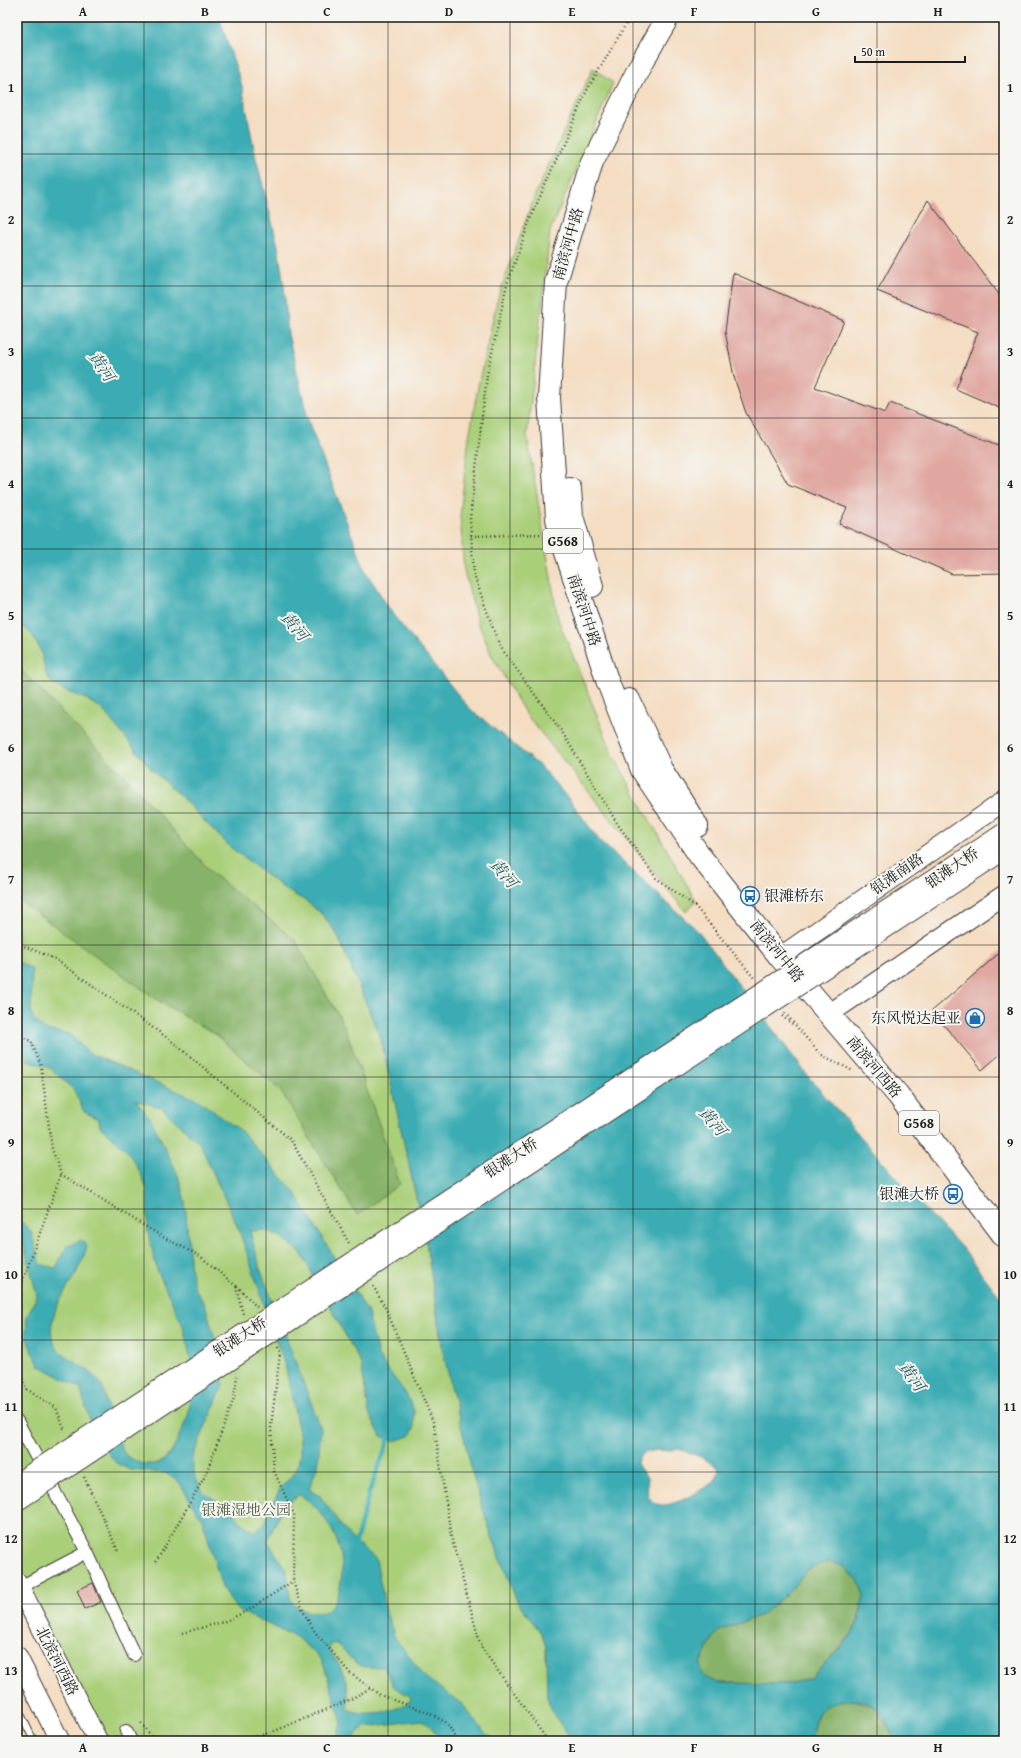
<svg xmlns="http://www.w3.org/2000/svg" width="1021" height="1758" viewBox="0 0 1021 1758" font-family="'Gentium Book Plus','Noto Serif SC',serif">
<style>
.green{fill:#aacf79;stroke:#63764a}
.forest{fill:#87b269;stroke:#526742}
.water{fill:#3aacb3;stroke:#2b6468;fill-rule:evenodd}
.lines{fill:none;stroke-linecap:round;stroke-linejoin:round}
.stream{stroke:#3aacb3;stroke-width:4.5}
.building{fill:#e0a7a0}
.lane-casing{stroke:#3c3935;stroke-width:8}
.street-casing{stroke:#3c3935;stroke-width:14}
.primary-casing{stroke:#3c3935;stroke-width:21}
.highway-casing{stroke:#3c3935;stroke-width:24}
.path{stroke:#3c3935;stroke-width:2.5;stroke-dasharray:1 3;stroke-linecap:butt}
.lane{stroke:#fff;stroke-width:6}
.street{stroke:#fff;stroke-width:12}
.primary{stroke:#fff;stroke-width:19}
.highway{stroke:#fff;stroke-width:22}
.primary-bridge-casing{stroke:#3c3935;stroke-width:21;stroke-linecap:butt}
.path-bridge{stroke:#3c3935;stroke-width:2.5;stroke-dasharray:1 3;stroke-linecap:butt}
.primary-bridge{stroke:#fff;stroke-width:19}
.grid{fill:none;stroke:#1c1c1c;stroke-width:1;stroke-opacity:0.55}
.labels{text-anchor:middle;stroke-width:4;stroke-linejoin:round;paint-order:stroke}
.shield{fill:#f6f6f2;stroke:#5d5d5c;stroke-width:1}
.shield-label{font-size:14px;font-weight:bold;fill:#1c1c1c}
.street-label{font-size:15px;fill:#1c1c1c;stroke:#f6f6f2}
.poi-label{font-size:15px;fill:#1c1c1c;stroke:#f6f6f2;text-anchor:end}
.park-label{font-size:15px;fill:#4e5b3d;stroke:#f6f6f2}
.water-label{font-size:16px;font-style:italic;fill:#2a5d60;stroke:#f6f6f2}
.neatline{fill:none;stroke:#1c1c1c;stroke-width:1.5}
.grid-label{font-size:13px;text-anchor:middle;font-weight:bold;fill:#1c1c1c}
</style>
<rect width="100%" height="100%" fill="#f6f6f2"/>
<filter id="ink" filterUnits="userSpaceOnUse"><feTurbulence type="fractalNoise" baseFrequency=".025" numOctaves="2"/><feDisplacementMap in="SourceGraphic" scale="8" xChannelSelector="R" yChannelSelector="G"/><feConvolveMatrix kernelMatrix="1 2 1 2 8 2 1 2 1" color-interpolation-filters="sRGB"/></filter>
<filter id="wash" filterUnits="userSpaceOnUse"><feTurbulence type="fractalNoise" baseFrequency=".012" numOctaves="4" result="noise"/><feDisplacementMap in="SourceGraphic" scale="16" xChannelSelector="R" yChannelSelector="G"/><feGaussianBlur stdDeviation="0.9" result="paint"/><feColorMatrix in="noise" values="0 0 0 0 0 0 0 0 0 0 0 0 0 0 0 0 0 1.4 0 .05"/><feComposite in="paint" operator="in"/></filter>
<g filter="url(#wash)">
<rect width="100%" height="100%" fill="#f4ddc2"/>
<!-- green -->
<path class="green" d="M593 68 613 83 550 231 527 436 558 619 614 757 696 901 686 912 525 713 492 656 477 621 464 570 460 515 469 437 479 381 497 301 534 197Z
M17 620 33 636 41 651 46 674 65 691 86 699 102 709 152 770 179 795 229 846 286 890 306 901 323 915 338 936 381 1039 426 1242 443 1352 475 1483 491 1534 517 1601 542 1634 546 1647 547 1697 553 1713 572 1741H98L17 1582Z"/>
<!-- forest -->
<path class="forest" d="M17 666 127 779 213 874 295 940 344 1025 400 1184 357 1215 280 1090 215 1034 159 1001 17 899Z
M830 1562 843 1566 858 1580 864 1595 859 1620 851 1635 811 1678 790 1684 718 1683 706 1678 701 1671 700 1663 714 1636 721 1630 761 1615 790 1591 806 1571 817 1565Z
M855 1700 875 1707 897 1741H812C812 1725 818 1705 836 1701 842 1699 849 1700 855 1700Z"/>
<!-- water -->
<path class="water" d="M17 17H219L242 86 255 154 278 246 284 286 288 334 309 423 365 570 394 616 469 708 541 767 572 803 599 840 699 932 811 1080 911 1194 962 1248 1004 1302V1741H897C890 1731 884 1714 875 1707 867 1701 857 1700 848 1700 822 1701 812 1716 812 1741H572L553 1713 547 1697 546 1647 542 1634 517 1601 491 1534 475 1483 443 1352 426 1242 381 1039 338 936 323 915 306 901 286 890 229 846 179 795 152 770 102 709 86 699 65 691 52 683 46 674 41 651 33 636 17 620ZM678 1449C689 1452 715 1461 719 1471L715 1481C702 1489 660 1519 649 1497 646 1491 649 1484 647 1478 645 1473 639 1469 637 1463 640 1446 665 1452 678 1449ZM830 1562 843 1566 858 1580 864 1595 859 1620 851 1636 811 1678 790 1684 718 1683 706 1678 701 1671 700 1663 714 1636 721 1630 761 1615 790 1591 806 1571 817 1565Z
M17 961 32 969 31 1011 33 1018 45 1030 70 1034 89 1053 198 1100 241 1131 294 1191 368 1313 378 1356 407 1395 414 1411V1428L410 1436 394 1441 381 1436 369 1414 361 1364 301 1253 282 1237 266 1230 250 1231 260 1268 321 1429 318 1464 309 1489 320 1496 349 1536 376 1559 386 1612 395 1638 426 1678 463 1705 485 1733 496 1741H443L429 1725 422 1720 365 1727 358 1732 353 1741H335L342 1723 322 1660 296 1637 237 1610 222 1588 203 1521 179 1482 165 1473 130 1470 116 1463 95 1436 80 1388 40 1366 32 1352 26 1336 27 1317 37 1295 20 1231 17 1227V1218L31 1231 40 1264 56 1268 66 1247 81 1240 87 1246C81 1274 60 1292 53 1318 43 1361 82 1356 101 1384 104 1389 105 1396 106 1402 112 1418 116 1435 123 1451L128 1457 143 1464H158L165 1459 175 1446 188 1415 194 1375 183 1326 157 1270 148 1232 147 1189 140 1172 126 1149 100 1127 99 1119 84 1112 74 1090 50 1068 28 1060 22 1046 17 1040ZM135 1100 162 1108 200 1144 239 1230 286 1369 300 1438V1456L296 1471 279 1490 266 1521 255 1532 241 1523 232 1509 204 1493 195 1477 192 1458 223 1386 221 1360 205 1304 195 1289 191 1271 185 1201 178 1175 151 1119ZM299 1495C318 1503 335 1531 340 1551 343 1563 342 1575 340 1587 338 1597 333 1608 323 1612 314 1615 301 1609 294 1605L290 1597 287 1572 269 1543 268 1539 285 1504ZM334 1643C346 1648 351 1665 365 1667 371 1668 377 1666 384 1667L394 1687 409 1696 411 1699C400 1713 362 1717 348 1709 347 1703 348 1699 348 1693 348 1676 337 1663 329 1649L330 1645Z"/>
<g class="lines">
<!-- stream -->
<path class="stream" d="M356 1548V1542L369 1493 389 1439"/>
</g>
<g id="blocks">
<!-- building -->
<path class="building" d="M928 200 1004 301V410L956 389 978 332 877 291Z
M733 273 844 321 815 387 885 413 890 403 1004 447V573L952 574 839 524 847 508 788 484 746 413 734 377 725 331Z
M1004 949V1051L982 1070 932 1011Z
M93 1583 101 1602 85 1609 77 1590Z"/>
</g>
</g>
<g filter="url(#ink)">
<use href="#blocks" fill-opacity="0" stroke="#3c3935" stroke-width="1"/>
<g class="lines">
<!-- lane casing -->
<g class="lane-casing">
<path id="lane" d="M17 1706 34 1741"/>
</g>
<!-- street casing -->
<g class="street-casing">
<path id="street" d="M17 1421 87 1552 134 1655
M20 1587 87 1552
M126 1731 131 1741"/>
</g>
<!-- primary casing -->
<g class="primary-casing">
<path id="primary" d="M780 957 1004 801
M829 1014 1004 895
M17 1582 98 1741
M17 1656 60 1741"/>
</g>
<!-- highway casing -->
<g class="highway-casing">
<path id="highway" d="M668 17 642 62 592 162 556 282 549 398 557 518 560 534 607 680 642 770 700 856 780 957 898 1095 1004 1236
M570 489 572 516 592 586
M629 700 661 769 697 826"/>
</g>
<!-- path -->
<path class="path" d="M630 17 586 92 531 217 507 284 487 375 470 519 474 575 499 645 562 732 617 823 656 878 695 906 754 978
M471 536 542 534
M17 943 55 959 169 1039 291 1140 350 1245
M785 1013 820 1054 853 1071
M782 1016 792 1024
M373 1286 386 1309 434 1424 451 1536 481 1647 548 1741
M17 1297 61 1174
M17 1359 25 1388 56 1408 65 1431
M84 1477 119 1553
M182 1633 226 1621 247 1611 293 1581
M141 1723 155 1741
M235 1741 270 1733 351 1699 371 1688"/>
<!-- lane -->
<use href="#lane" class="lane"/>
<!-- street -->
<use href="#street" class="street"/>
<!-- primary -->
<use href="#primary" class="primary"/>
<!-- highway -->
<use href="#highway" class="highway"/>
<!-- primary-bridge casing -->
<g class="primary-bridge-casing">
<path id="primary-bridge" d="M17 1483 1004 833
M17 1501 1004 850"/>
</g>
<!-- path-bridge -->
<path class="path-bridge" d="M17 1037H22L31 1041 41 1066 52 1149 61 1174 161 1236 200 1256 236 1286 243 1314
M237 1286 257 1307
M278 1348 280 1353 271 1427 274 1471 294 1515 293 1581 303 1611 315 1632 350 1673 380 1695 427 1712 447 1723 457 1741
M156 1562 205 1476 234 1398 237 1376"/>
<!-- primary-bridge -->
<use href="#primary-bridge" class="primary-bridge"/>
</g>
</g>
<!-- grid -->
<path class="grid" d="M144 17V1741M266 17V1741M388 17V1741M510 17V1741M633 17V1741M755 17V1741M877 17V1741M17 154H1004M17 286H1004M17 418H1004M17 549H1004M17 681H1004M17 813H1004M17 945H1004M17 1077H1004M17 1209H1004M17 1340H1004M17 1472H1004M17 1604H1004"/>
<!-- icons -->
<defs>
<g id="bus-ring" transform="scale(1)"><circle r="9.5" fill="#f6f6f2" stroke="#1f6fb2" stroke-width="1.5"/><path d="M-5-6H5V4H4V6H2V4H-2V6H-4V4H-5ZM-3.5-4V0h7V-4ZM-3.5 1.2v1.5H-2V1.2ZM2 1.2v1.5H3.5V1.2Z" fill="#1f6fb2"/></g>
<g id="shop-ring" transform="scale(1)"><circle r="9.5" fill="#f6f6f2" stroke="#1f6fb2" stroke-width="1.5"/><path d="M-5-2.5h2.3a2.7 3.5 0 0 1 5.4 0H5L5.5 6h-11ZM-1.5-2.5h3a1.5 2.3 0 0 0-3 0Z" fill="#1f6fb2"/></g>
</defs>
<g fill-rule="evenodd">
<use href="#bus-ring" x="750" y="896"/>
<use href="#shop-ring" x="975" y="1018"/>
<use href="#bus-ring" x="953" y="1194"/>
</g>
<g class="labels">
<!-- shield labels -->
<g class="shield">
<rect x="543" y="529" width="40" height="24" rx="3"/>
<rect x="899" y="1111" width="40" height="24" rx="3"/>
</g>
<g class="shield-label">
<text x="563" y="546">G568</text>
<text x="919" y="1128">G568</text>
</g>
<!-- street labels -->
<g class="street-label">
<text transform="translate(568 244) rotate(-74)" y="5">南滨河中路</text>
<text transform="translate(584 610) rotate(72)" y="5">南滨河中路</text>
<text transform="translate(952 868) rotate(-34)" y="5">银滩大桥</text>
<text transform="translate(897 874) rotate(-35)" y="5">银滩南路</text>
<text transform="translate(777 951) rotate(51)" y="5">南滨河中路</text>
<text transform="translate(874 1067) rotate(50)" y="5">南滨河西路</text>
<text transform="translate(511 1158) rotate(-33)" y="5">银滩大桥</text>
<text transform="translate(240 1337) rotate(-33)" y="5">银滩大桥</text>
<text transform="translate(57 1661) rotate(63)" y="5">北滨河西路</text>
</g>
<!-- poi labels -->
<g class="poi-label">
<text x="764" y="901" text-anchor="start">银滩桥东</text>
<text x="961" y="1023">东风悦达起亚</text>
<text x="939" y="1199">银滩大桥</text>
</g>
<!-- park labels -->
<g class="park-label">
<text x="246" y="1515">银滩湿地公园</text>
</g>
<!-- water labels -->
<g class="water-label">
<text transform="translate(102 366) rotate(55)" y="6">黄河</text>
<text transform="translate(295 626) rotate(50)" y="6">黄河</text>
<text transform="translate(504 873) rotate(50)" y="6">黄河</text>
<text transform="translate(713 1121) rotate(50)" y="6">黄河</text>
<text transform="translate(912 1376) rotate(54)" y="6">黄河</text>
</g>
</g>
<!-- margin -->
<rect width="1021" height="1758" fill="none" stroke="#f6f6f2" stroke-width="44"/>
<!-- scale -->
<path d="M855 56v6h110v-6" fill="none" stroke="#1c1c1c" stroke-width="2"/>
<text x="861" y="56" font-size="12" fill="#1c1c1c" stroke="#f6f6f2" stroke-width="3" paint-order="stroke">50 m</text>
<rect x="22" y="22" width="977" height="1714" class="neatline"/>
<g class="grid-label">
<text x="83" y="16">A</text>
<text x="205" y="16">B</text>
<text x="327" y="16">C</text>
<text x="449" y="16">D</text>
<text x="572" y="16">E</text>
<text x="694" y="16">F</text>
<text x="816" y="16">G</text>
<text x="938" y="16">H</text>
<text x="11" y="92">1</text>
<text x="1010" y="92">1</text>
<text x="11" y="224">2</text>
<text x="1010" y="224">2</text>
<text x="11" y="356">3</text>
<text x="1010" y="356">3</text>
<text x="11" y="488">4</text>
<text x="1010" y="488">4</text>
<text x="11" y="620">5</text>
<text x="1010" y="620">5</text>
<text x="11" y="752">6</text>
<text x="1010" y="752">6</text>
<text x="11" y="884">7</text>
<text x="1010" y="884">7</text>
<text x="11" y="1015">8</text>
<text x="1010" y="1015">8</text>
<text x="11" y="1147">9</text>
<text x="1010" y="1147">9</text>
<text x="11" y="1279">10</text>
<text x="1010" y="1279">10</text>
<text x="11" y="1411">11</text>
<text x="1010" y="1411">11</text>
<text x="11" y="1543">12</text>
<text x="1010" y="1543">12</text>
<text x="11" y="1675">13</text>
<text x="1010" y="1675">13</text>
<text x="83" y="1752">A</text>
<text x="205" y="1752">B</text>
<text x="327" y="1752">C</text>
<text x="449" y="1752">D</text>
<text x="572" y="1752">E</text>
<text x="694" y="1752">F</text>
<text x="816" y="1752">G</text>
<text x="938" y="1752">H</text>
</g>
</svg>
